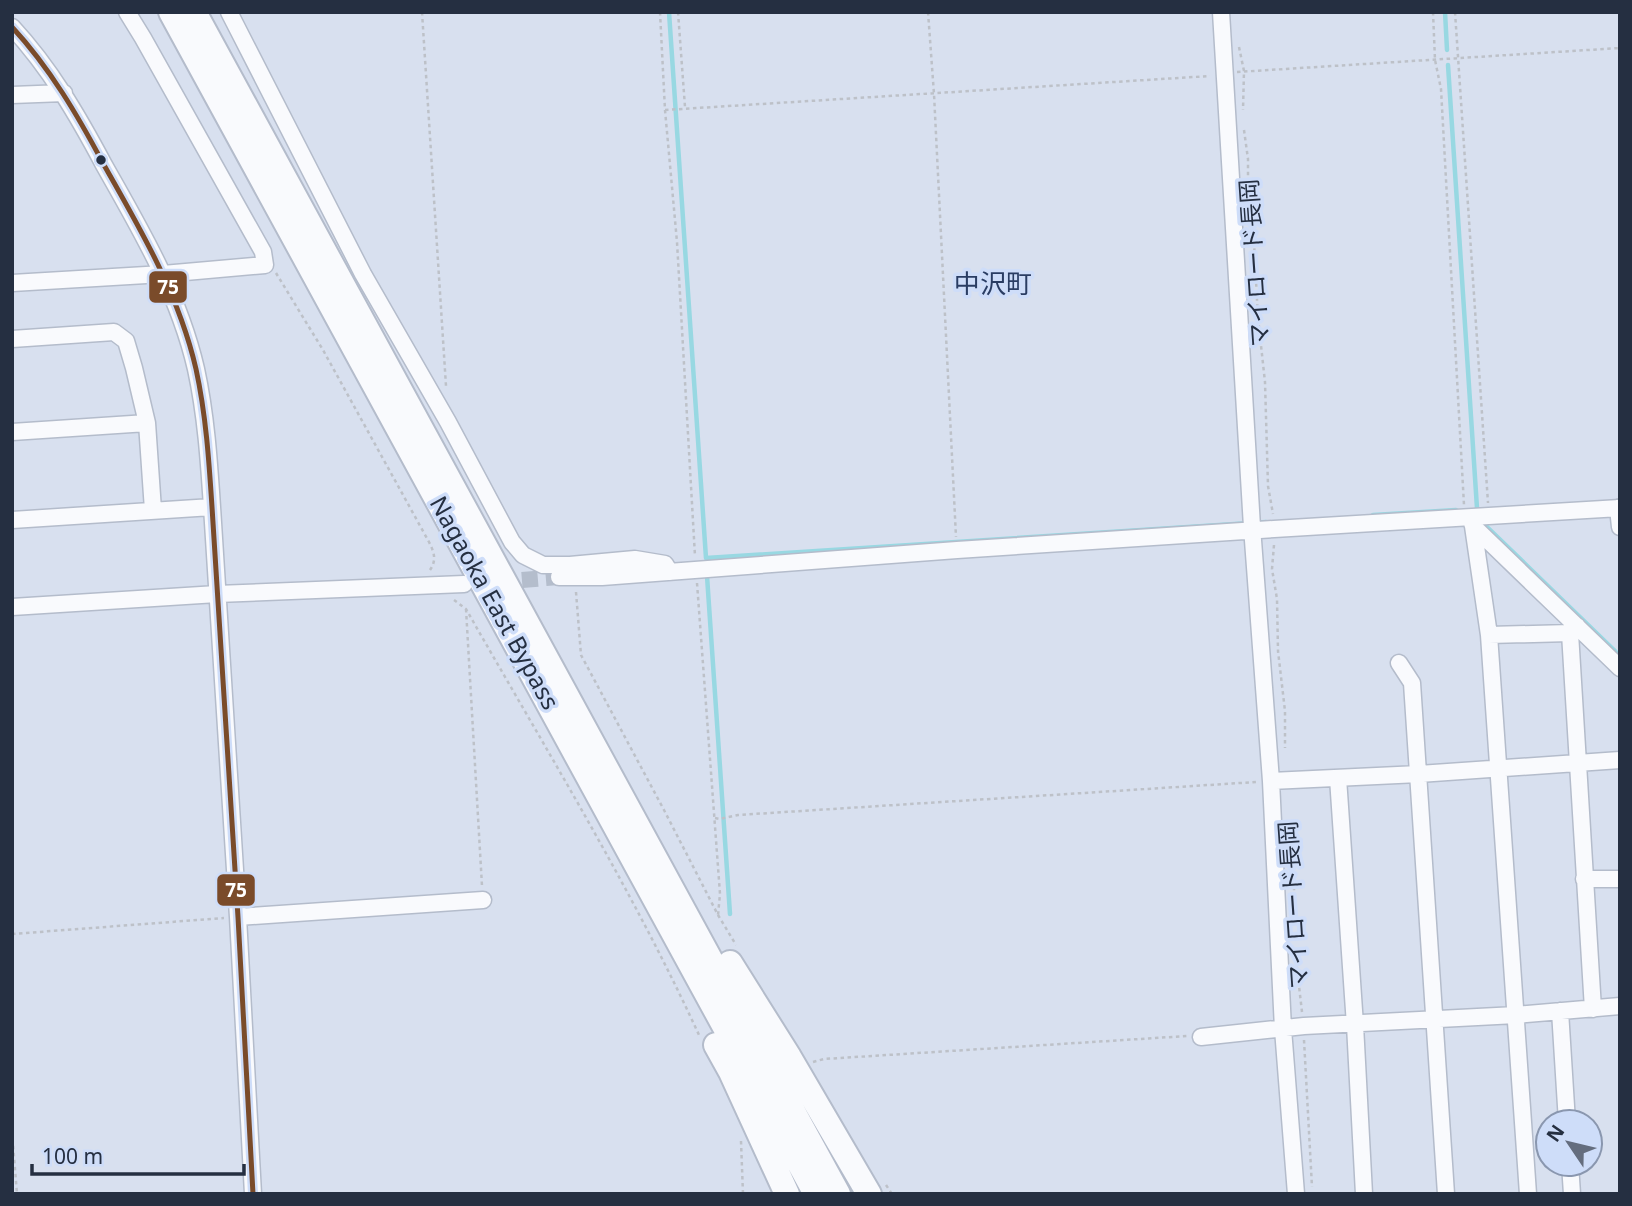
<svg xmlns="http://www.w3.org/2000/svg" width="1632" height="1206" viewBox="0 0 1632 1206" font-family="'Noto Sans','Noto Sans JP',sans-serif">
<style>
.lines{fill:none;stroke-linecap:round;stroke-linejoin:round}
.stream{stroke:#98d8e2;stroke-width:4.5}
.minor-tunnel{stroke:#b4bdcc;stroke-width:16;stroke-dasharray:16 8;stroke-linecap:butt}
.minor-casing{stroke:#b4bccb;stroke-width:19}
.trunk-casing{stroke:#b4bccb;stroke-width:28}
.path{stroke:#bdc1c8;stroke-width:2.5;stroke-dasharray:3.5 3.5;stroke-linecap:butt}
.minor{stroke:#f9fafd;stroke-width:16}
.trunk{stroke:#f9fafd;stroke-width:24}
.bus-1-casing{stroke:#ceddf9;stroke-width:10}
.bus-1{stroke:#7a4b2a;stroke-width:5}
.bus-dot{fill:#252f41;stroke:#ceddf9;stroke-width:2.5}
.labels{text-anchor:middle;stroke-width:7;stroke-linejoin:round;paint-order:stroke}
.street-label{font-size:24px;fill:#252f41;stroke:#ceddf9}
.neighbourhood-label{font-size:26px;fill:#2a3d63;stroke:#ceddf9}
.line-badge{stroke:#ceddf9;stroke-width:2.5}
.badge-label{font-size:19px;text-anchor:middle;font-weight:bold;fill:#fff}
</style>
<rect width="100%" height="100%" fill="#d8e0ef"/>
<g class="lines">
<!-- stream -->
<path class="stream" d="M669 12 706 558 1266 522
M1445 12 1447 50
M1448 65 1477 508
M1373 515 1456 510
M1485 525 1614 650 1620 657
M707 576 730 914"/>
<!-- minor-tunnel -->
<path class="minor-tunnel" d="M498 582 559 577"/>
<!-- minor casing -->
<g class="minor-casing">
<path id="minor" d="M229 12 363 274 448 422 512 542 523 555 543 565H570L635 559 665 564 670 572
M1221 12 1252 527 1271 781 1283 1029 1296 1194
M12 27C50 68 78 116 104 165 141 230 179 295 196 369 206 415 209 461 212 507L238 917 253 1194
M12 95 64 93
M12 283 163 274 265 265 263 252 143 38 127 12
M12 339 114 332 126 341 134 368 147 423 153 510
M12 432 147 423
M1618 508 1620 527
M12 520 212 507
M1472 523 1473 526 1620 668
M1473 526 1489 635 1528 1194
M559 577H602L957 550 1274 529 1620 508
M12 607 217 594 464 584
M1577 626 1570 633 1593 1009
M1489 635 1570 633
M1399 663 1412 683 1446 1194
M1338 778 1355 1025 1364 1194
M1271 781 1419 774 1620 760
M1584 879H1620
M238 917 483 900
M1560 1011 1567 1122
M1201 1037 1304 1026 1516 1015 1620 1006
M1570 1164 1572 1194"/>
</g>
<!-- trunk casing -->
<g class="trunk-casing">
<path id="trunk" d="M171 12 816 1194
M194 12 838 1194
M730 963 789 1057 869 1194
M716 1045 731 1072 787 1194"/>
</g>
<!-- path -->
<path class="path" d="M422 12 446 386
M660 12 665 110 677 242 695 556
M678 12 685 107
M928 12 934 94 956 537
M1433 12 1435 60 1441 89 1464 505
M1455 12 1488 503
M1239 47 1244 71 1243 110
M1237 72 1620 48
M665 110 1210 76
M1244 130 1248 159V199L1254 243 1258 318 1265 382 1268 486 1273 514
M276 273 323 350 429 542C434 552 437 560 430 570
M1274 545 1272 569 1277 599 1278 651 1285 711V748
M697 583 720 894 718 915
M576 592 581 655 664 810 718 915 736 945
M454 600 466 609C545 748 632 889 699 1035
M466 609 482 886
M715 818 720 819 738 815 1256 782
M1290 831 1294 868V922
M12 934 224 918
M1296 960 1302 1012
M1304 1040 1312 1187
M813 1062 824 1059 1187 1036
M12 1132 17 1194
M741 1141 743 1194
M886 1185 892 1194"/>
<!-- minor -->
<use href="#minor" class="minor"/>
<!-- trunk -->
<use href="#trunk" class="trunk"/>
<!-- bus-1 casing -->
<g class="bus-1-casing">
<path id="bus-1" d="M12 27C50 68 78 116 104 165 141 230 179 295 196 369 206 415 209 461 212 507L238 917 253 1194"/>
</g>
<!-- bus-1 -->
<use href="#bus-1" class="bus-1"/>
</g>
<!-- markers -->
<circle class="bus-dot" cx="101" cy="160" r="6"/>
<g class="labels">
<!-- street labels -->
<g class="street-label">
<text transform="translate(1255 263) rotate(-94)" y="8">マイロード長岡</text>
<text transform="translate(494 603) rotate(61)" y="8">Nagaoka East Bypass</text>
<text transform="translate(1294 905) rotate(-94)" y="8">マイロード長岡</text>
</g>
<!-- neighbourhood labels -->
<g class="neighbourhood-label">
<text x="993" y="293">中沢町</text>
</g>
</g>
<g class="line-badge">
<rect x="148" y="270" width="40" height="34" rx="7" fill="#7a4b2a"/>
<rect x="216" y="873" width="40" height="34" rx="7" fill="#7a4b2a"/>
</g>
<g class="badge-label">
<text x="168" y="294">75</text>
<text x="236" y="897">75</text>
</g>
<!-- border -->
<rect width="1632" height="1206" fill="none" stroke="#252f41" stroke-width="28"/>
<!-- north arrow -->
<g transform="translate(1569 1143) rotate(305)"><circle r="33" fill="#ceddf9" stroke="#8a97af" stroke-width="2"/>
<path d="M0-5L12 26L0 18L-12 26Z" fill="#646d7e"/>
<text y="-10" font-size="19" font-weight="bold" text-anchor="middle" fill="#252f41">N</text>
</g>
<!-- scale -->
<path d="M32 1164v10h212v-10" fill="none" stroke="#252f41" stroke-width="3.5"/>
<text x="42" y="1164" font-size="21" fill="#252f41" stroke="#ceddf9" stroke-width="5" paint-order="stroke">100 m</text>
</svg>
